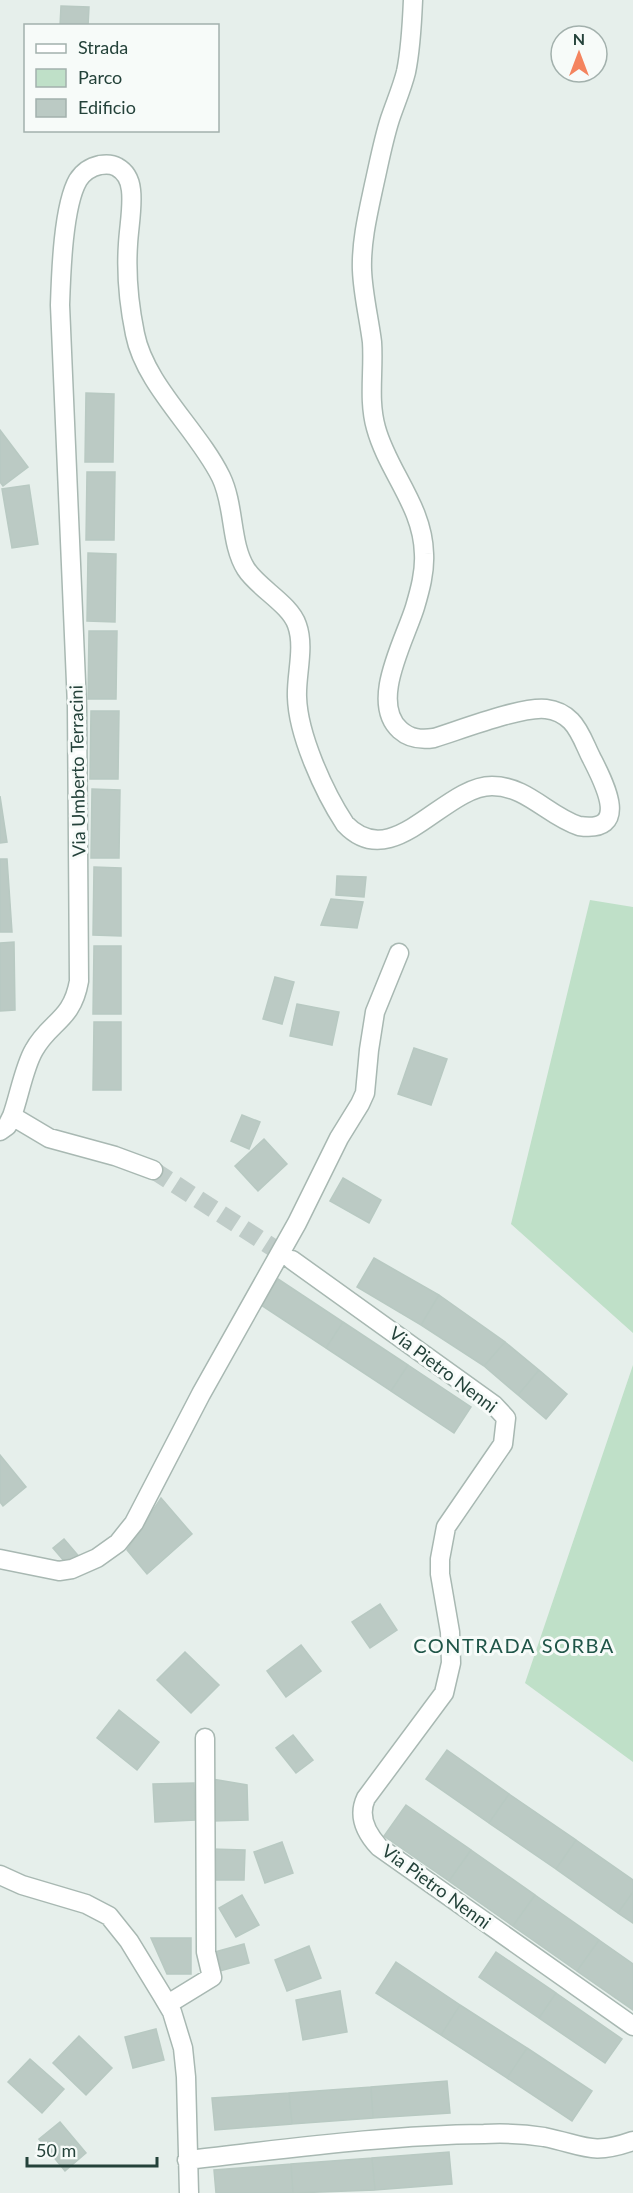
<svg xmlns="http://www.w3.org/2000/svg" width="633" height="2193" viewBox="0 0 633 2193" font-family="Lato,sans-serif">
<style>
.green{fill:#bfe0c8}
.building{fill:#bbcac4;stroke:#b8c9c2;stroke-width:1.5}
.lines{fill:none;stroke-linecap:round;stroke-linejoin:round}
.minor-tunnel{stroke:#bfccc8;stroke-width:18;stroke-dasharray:18 9;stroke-linecap:butt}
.minor-casing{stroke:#a8b8b2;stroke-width:21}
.minor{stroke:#fff;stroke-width:18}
.labels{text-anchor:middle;stroke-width:6;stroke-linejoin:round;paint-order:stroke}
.street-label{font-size:18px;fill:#24423a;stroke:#f7fbf9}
.neighbourhood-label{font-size:20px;letter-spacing:1.5px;fill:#1f5548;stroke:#f7fbf9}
</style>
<rect width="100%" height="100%" fill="#e6efeb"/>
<!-- green -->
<path class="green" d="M590 900 633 907V1333L511 1224Z
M633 1365V1762L525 1683Z"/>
<!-- building -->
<path class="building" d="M61 6 89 7 88 26H60Z
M86 393 114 394 113 462H85Z
M0 430 28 467 3 486 0 482Z
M87 472H115L114 540H86Z
M29 485 38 544 12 548 2 489Z
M88 553 116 554 115 622 87 621Z
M89 631H117L116 699H88Z
M91 711H119L118 779H90Z
M92 789 120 790 119 858H91Z
M0 796 7 842 0 843Z
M0 859H7L12 932H0Z
M94 867 121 868V936L93 935Z
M337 876 366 877 364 897 336 895Z
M331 899 363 902 357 928 321 925Z
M14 942 15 1010 0 1011V943Z
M94 946H121V1014H93Z
M275 977 294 982 282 1024 263 1019Z
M297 1004 339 1012 332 1045 290 1036Z
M94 1022H121V1090H93Z
M414 1048 447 1059 431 1105 398 1094Z
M242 1115 260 1122 249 1149 231 1141Z
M264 1139 287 1164 258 1191 235 1166Z
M343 1178 381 1200 369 1223 330 1201Z
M374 1258 439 1295 421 1325 357 1287Z
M278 1279 343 1322 326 1348 261 1305Z
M439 1295 505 1342 484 1366 421 1325Z
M343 1322 408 1365 391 1391 326 1348Z
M505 1342 539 1370 518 1395 484 1366Z
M408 1365 471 1407 454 1433 391 1391Z
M539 1370 567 1394 546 1419 518 1395Z
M0 1455 26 1487 3 1506 0 1502Z
M161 1498 192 1534 147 1574 127 1550Z
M64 1539 81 1559 70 1568 53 1548Z
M380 1604 397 1630 370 1648 352 1622Z
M301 1645 321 1671 286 1697 267 1671Z
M185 1652 219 1685 191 1713 157 1680Z
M119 1710 159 1742 137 1770 97 1738Z
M293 1735 313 1760 296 1773 276 1748Z
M447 1750 509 1794 489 1823 426 1779Z
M212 1779 247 1785 248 1820 213 1821Z
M194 1783 195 1820 155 1822 153 1784Z
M509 1794 576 1840 556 1869 489 1823Z
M406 1805 471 1850 449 1881 384 1836Z
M576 1840 633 1880V1892L618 1913 556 1869Z
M282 1842 293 1873 265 1883 254 1852Z
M211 1849 245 1850 244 1880H211Z
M471 1850 535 1895 513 1926 449 1881Z
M633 1892V1923L618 1913Z
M242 1895 259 1925 236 1937 219 1908Z
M535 1895 599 1940 577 1971 513 1926Z
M151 1938H191V1974H167Z
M599 1940 633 1964V2010L577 1971Z
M244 1944 249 1963 216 1972 211 1953Z
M309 1946 321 1978 287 1991 275 1960Z
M496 1952 556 1993 539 2018 479 1977Z
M396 1962 460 2005 441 2035 376 1993Z
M340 1991 347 2032 303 2040 296 2000Z
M556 1993 622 2039 605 2063 539 2018Z
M460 2005 527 2048 507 2078 441 2035Z
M156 2029 164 2060 133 2068 125 2037Z
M79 2036 112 2068 86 2095 53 2063Z
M527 2048 592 2091 572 2121 507 2078Z
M30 2059 64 2089 42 2113 8 2082Z
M447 2081 450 2113 373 2118 371 2087Z
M371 2087 373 2118 292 2124 289 2093Z
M289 2093 292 2124 215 2130 212 2098Z
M60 2122 86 2153 65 2171 39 2139Z
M449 2152 452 2184 375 2190 372 2158Z
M372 2158 375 2190 293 2193 291 2164Z
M291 2164 293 2193H216L214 2170Z"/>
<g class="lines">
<!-- minor-tunnel -->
<path class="minor-tunnel" d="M153 1170 292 1260"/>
<!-- minor casing -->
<g class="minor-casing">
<path id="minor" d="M12 1116 49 1138 115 1156 153 1170
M0 1131 7 1126 12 1116C19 1097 24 1067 34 1050 50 1021 72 1021 79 981L77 706 60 305C61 274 63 206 78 180 83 172 91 167 100 165 106 164 112 164 117 167 126 172 130 180 131 190 133 207 129 226 128 244 126 274 129 305 135 334 145 385 198 430 221 477 235 506 230 544 246 569 258 588 290 604 297 625 305 647 296 675 297 697 298 735 324 792 345 824 393 875 443 786 492 786 527 786 548 816 579 826 633 834 602 779 591 757 585 745 580 730 571 721 564 714 555 710 546 709 522 706 460 730 434 738 421 740 410 739 400 730 369 702 405 640 415 607 420 590 425 572 424 554 423 506 388 472 376 428 368 400 374 371 372 342 369 318 363 295 362 270 361 242 368 213 374 185 379 163 383 141 390 119 395 104 402 88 406 72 411 48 412 24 413 0
M292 1260 494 1405 506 1418 503 1444 446 1527 440 1559V1574L450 1632 451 1663 444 1693 366 1798C357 1817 367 1834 379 1847L633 2026
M0 1559 59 1571 72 1569 97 1558 118 1543 134 1523 201 1394 297 1223 339 1138 360 1104 365 1093 369 1050 375 1012 399 953
M0 1875 22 1885 86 1904 109 1916 129 1941 162 1995 172 2012 183 2048 186 2077 189 2193
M168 2004 212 1977 206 1952 205 1738
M187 2160C286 2149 385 2135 484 2134 503 2133 525 2134 544 2137 584 2145 591 2156 633 2141"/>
</g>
<!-- minor -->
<use href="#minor" class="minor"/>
</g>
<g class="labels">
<!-- street labels -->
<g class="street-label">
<text transform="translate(78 771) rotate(-91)" y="6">Via Umberto Terracini</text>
<text transform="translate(443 1370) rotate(37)" y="6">Via Pietro Nenni</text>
<text transform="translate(436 1887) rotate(36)" y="6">Via Pietro Nenni</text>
</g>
<!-- neighbourhood labels -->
<g class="neighbourhood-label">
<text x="514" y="1653">CONTRADA SORBA</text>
</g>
</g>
<!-- legend -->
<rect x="24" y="24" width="195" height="108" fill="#f7fbf9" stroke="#a3b1ad" stroke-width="1.5"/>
<rect x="36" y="44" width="30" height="9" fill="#ffffff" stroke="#a3b1ad" stroke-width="1.5"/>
<text x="78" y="54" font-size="18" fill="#24423a">Strada</text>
<rect x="36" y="69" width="30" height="18" fill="#bfe0c8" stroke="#a3b1ad" stroke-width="1.5"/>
<text x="78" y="84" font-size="18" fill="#24423a">Parco</text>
<rect x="36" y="99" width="30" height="18" fill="#bbcac4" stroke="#a3b1ad" stroke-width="1.5"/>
<text x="78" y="114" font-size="18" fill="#24423a">Edificio</text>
<!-- north arrow -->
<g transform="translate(579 54)"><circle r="28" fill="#f7fbf9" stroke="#a3b1ad" stroke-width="1.5"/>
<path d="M0-4.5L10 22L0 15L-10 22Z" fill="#f4845f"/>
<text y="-9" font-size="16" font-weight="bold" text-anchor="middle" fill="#24423a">N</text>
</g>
<!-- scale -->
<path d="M27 2157v9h130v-9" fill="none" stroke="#24423a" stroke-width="3"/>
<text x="36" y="2157" font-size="18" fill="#24423a" stroke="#f7fbf9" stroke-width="4.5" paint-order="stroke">50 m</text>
</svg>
